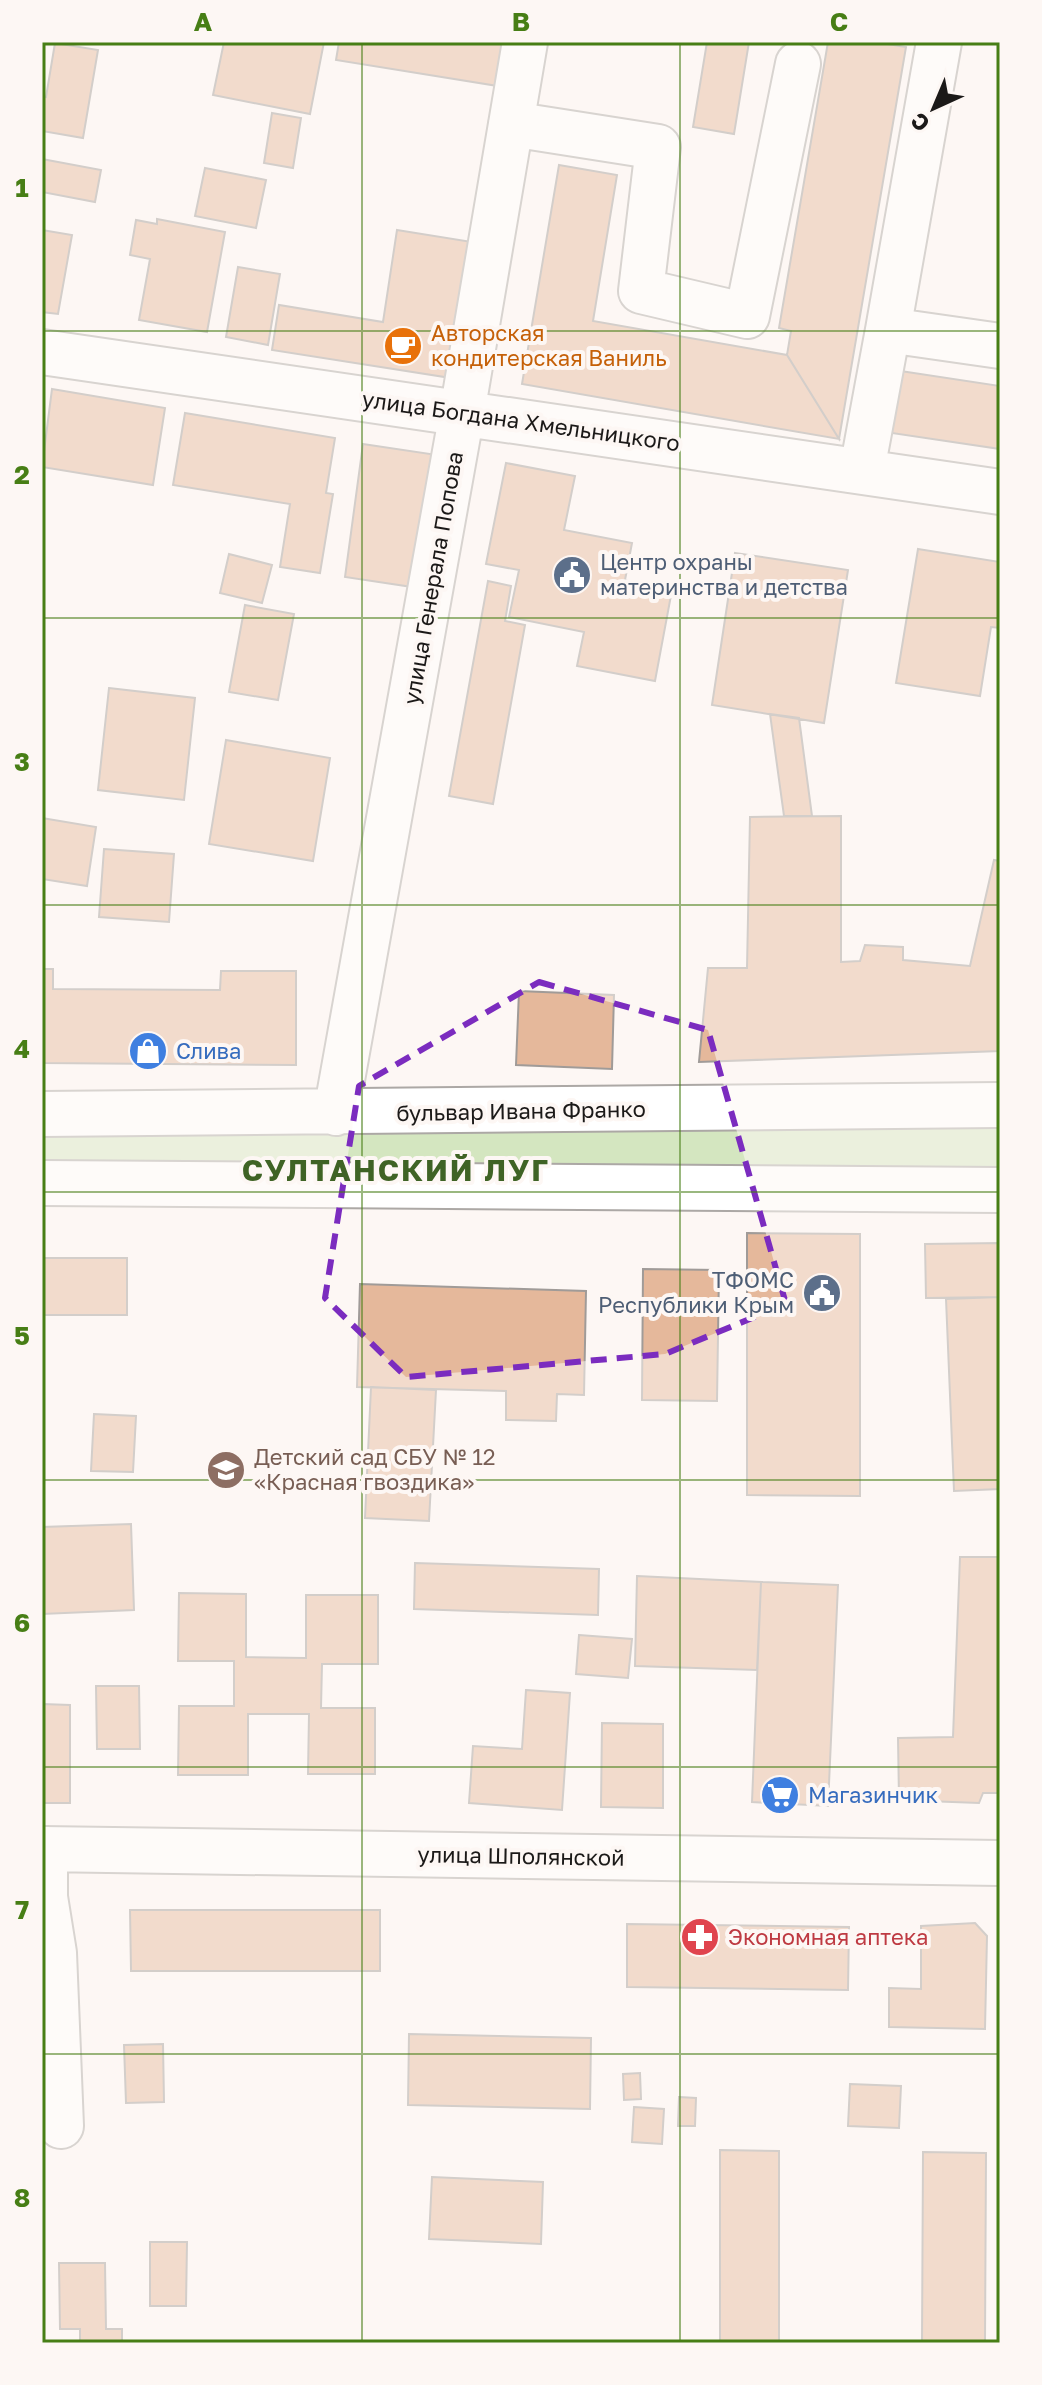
<svg xmlns="http://www.w3.org/2000/svg" width="1042" height="2385" viewBox="0 0 1042 2385" font-family="'Golos Text',sans-serif">
<style>
.green{fill:#d4e6c0}
.building{fill:#e5b89b;stroke:#a09b98;stroke-width:2}
.lines{fill:none;stroke-linecap:round;stroke-linejoin:round}
.minor-casing{stroke:#aca8a5;stroke-width:48}
.minor{stroke:#fff;stroke-width:44}
.marked{fill:none;stroke:#7b2cbf;stroke-width:6;stroke-dasharray:16 10;stroke-linejoin:round}
.grid{fill:none;stroke:#477e15;stroke-width:2;stroke-opacity:0.55}
.labels{text-anchor:middle;stroke-width:8;stroke-linejoin:round;paint-order:stroke}
.food-label{font-size:22px;fill:#c56008;stroke:#fdf7f4;text-anchor:start}
.street-label{font-size:22px;fill:#1b1918;stroke:#fdf7f4}
.service-label{font-size:22px;fill:#4e5e75;stroke:#fdf7f4;text-anchor:start}
.shop-label{font-size:22px;fill:#366cbe;stroke:#fdf7f4;text-anchor:start}
.education-label{font-size:22px;fill:#785e54;stroke:#fdf7f4;text-anchor:start}
.health-label{font-size:22px;fill:#be3a42;stroke:#fdf7f4;text-anchor:start}
.district-label{font-size:30px;font-weight:bold;letter-spacing:2px;fill:#3f6325;stroke:#fdf7f4}
.neatline{fill:none;stroke:#477e15;stroke-width:3}
.grid-label{font-size:26px;text-anchor:middle;font-weight:bold;fill:#477e15}
</style>
<rect width="100%" height="100%" fill="#fdf7f4"/>
<!-- green -->
<path class="green" d="M1000 1120V1176L42 1168V1129Z"/>
<!-- building -->
<path class="building" d="M224 42H324L310 114 213 95Z
M339 42H511L504 87 336 60Z
M707 42H749L734 134 693 127Z
M828 42H875L906 47 839 439 787 355 791 331 779 328Z
M55 43 98 50 83 138 42 131V96L46 97Z
M272 113 301 118 293 168 264 163Z
M42 159 101 170 95 202 42 192Z
M559 165 617 175 593 321 787 355 839 439 522 384Z
M205 168 266 180 256 228 195 216Z
M157 219 225 232 207 332 139 320 150 259 130 255 136 220 157 224Z
M42 230 72 235 58 314 42 312Z
M397 230 472 242 451 378 272 350 279 305 383 322Z
M238 267 280 274 268 345 226 337Z
M894 370 1000 386V449L885 432Z
M52 389 165 408 153 485 42 467Z
M185 413 335 438 326 493 333 494 320 573 280 567 290 504 173 485Z
M363 444 437 455 419 588 345 577Z
M506 463 575 476 564 530 632 543 625 580 672 590 655 681 577 666 584 632 509 617 519 570 486 564Z
M918 549 1000 562V628L991 627 980 696 896 683Z
M735 553 848 570 824 723 712 705Z
M229 554 272 565 262 603 220 593Z
M488 581 511 586 505 621 525 625 493 804 449 796Z
M245 605 294 614 278 700 229 692Z
M109 688 195 698 184 800 98 790Z
M770 714 799 718 812 816H784Z
M226 740 330 758 313 861 209 844Z
M841 816V962L860 961 865 945 903 947V960L970 966 994 860 1000 861V1051L699 1062 708 968H747L750 817Z
M42 818 96 827 87 886 42 879Z
M104 849 174 854 169 922 99 917Z
M42 969H53V989L220 990 221 971H296V1065L42 1063Z
M519 991 614 995 612 1069 516 1065Z
M747 1233 860 1234V1496L747 1495Z
M1000 1243V1297L926 1298 925 1244Z
M42 1258H127V1315H42Z
M643 1269 719 1270 717 1401 642 1400Z
M360 1284 586 1291 584 1395 557 1394 556 1421 506 1420V1391L357 1387Z
M1000 1297V1489L954 1491 946 1299Z
M371 1387 436 1390 429 1521 365 1518Z
M94 1414 136 1416 133 1472 91 1471Z
M131 1524 134 1610 42 1614V1527Z
M960 1557H1000V1793H983L979 1803 899 1800 898 1738 953 1737Z
M415 1563 599 1569 598 1615 414 1609Z
M637 1576 761 1582 757 1670 635 1666Z
M761 1582 838 1585 828 1806 752 1802Z
M179 1593 246 1594V1657L306 1658V1595H378V1664H322L321 1708H375V1774H308L309 1714H248V1775H178L179 1706H234V1661H178Z
M579 1635 632 1639 628 1678 576 1674Z
M96 1686H139L140 1749H97Z
M526 1690 570 1693 562 1810 469 1803 473 1746 522 1749Z
M42 1704 70 1705V1803H42Z
M602 1723 663 1724V1808L601 1807Z
M130 1910H380V1971H131Z
M975 1923 987 1936 985 2029 889 2027V1988L921 1989V1926Z
M627 1924 849 1927 848 1990 627 1987Z
M409 2034 591 2038 590 2109 408 2105Z
M163 2044 164 2102 126 2103 124 2045Z
M640 2073 641 2099 624 2100 623 2074Z
M850 2084 901 2086 899 2128 848 2126Z
M679 2097 696 2098 695 2126H678Z
M634 2107 664 2109 662 2144 632 2142Z
M720 2150 779 2151V2343H720Z
M923 2152 986 2153 985 2343H922Z
M432 2177 543 2182 541 2244 429 2239Z
M150 2242H187L186 2306H150Z
M59 2263H105L106 2329H122V2343H80V2329H60Z
M203 2341 625 2342V2343H203Z"/>
<g class="lines">
<!-- minor casing -->
<g class="minor-casing">
<path id="minor" d="M511 124 658 147 641 291 747 316 798 64
M888 330 939 42
M42 352 1000 492
M862 470 888 330 1000 346
M336 1113 462 413 525 42
M42 1114 1000 1105
M42 1183 1000 1190
M42 1849 1000 1863
M45 1849V1897L54 1953 61 2126"/>
</g>
<!-- minor -->
<use href="#minor" class="minor"/>
</g>
<!-- marked area -->
<path d="M0 0H1042V2385H0ZM539 982 708 1030 786 1304 665 1354 406 1377 325 1298 359 1086Z" fill="#fdf7f4" fill-opacity=".55" fill-rule="evenodd"/>
<path class="marked" d="M539 982 708 1030 786 1304 665 1354 406 1377 325 1298 359 1086Z"/>
<!-- grid -->
<path class="grid" d="M362 42V2343M680 42V2343M42 331H1000M42 618H1000M42 905H1000M42 1192H1000M42 1480H1000M42 1767H1000M42 2054H1000"/>
<!-- icons -->
<defs>
<g id="cafe-disc" transform="scale(2)"><circle r="9.5" fill="#e8710a" stroke="#fdf7f4"/><path d="M-5.5-4.5H6V0H3Q3 3.5 0 3.5H-2.5Q-5.5 3.5-5.5 0ZM3-3.2v2h1.7v-2ZM-6 4.5H4V6H-6Z" fill="#fff"/></g>
<g id="civic-disc" transform="scale(2)"><circle r="9.5" fill="#5c6f8a" stroke="#fdf7f4"/><path d="M-.6-6.5H3V-4.5H.6V-3L4-1V1h2V6H-6V1h2V-1L-.6-3ZM-1.2 2.5V6h2.4V2.5Z" fill="#fff"/></g>
<g id="shop-disc" transform="scale(2)"><circle r="9.5" fill="#3f7fe0" stroke="#fdf7f4"/><path d="M-5-2.5h2.3a2.7 3.5 0 0 1 5.4 0H5L5.5 6h-11ZM-1.5-2.5h3a1.5 2.3 0 0 0-3 0Z" fill="#fff"/></g>
<g id="school-disc" transform="scale(2)"><circle r="9.5" fill="#8d6e63" stroke="#fdf7f4"/><path d="M0-5L7-2L0 1L-7-2ZM-4 1L0 2.5L4 1V4Q0 6-4 4Z" fill="#fff"/></g>
<g id="supermarket-disc" transform="scale(2)"><circle r="9.5" fill="#3f7fe0" stroke="#fdf7f4"/><path d="M-6-5.5h2.5l.6 2H6L4.5 2H-2.5L-4.4-4H-6ZM-1.5 3.2a1.3 1.3 0 1 0 .1 0ZM3 3.2a1.3 1.3 0 1 0 .1 0Z" fill="#fff"/></g>
<g id="pharmacy-disc" transform="scale(2)"><circle r="9.5" fill="#e0444e" stroke="#fdf7f4"/><path d="M-2-6h4v4h4v4h-4v4h-4v-4h-4v-4h4Z" fill="#fff"/></g>
</defs>
<g fill-rule="evenodd">
<use href="#cafe-disc" x="403" y="346"/>
<use href="#civic-disc" x="572" y="575"/>
<use href="#shop-disc" x="148" y="1051"/>
<use href="#civic-disc" x="822" y="1293"/>
<use href="#school-disc" x="226" y="1470"/>
<use href="#supermarket-disc" x="780" y="1795"/>
<use href="#pharmacy-disc" x="700" y="1937"/>
</g>
<g class="labels">
<!-- food labels -->
<g class="food-label">
<text x="431" y="341">Авторская<tspan x="431" dy="25">кондитерская Ваниль</tspan></text>
</g>
<!-- street labels -->
<g class="street-label">
<text transform="translate(521 421) rotate(8)" y="8">улица Богдана Хмельницкого</text>
<text transform="translate(433 578) rotate(-80)" y="8">улица Генерала Попова</text>
<text transform="translate(521 1111) rotate(-1)" y="8">бульвар Ивана Франко</text>
<text transform="translate(521 1856) rotate(1)" y="8">улица Шполянской</text>
</g>
<!-- service labels -->
<g class="service-label">
<text x="600" y="570">Центр охраны<tspan x="600" dy="25">материнства и детства</tspan></text>
<text x="794" y="1288" text-anchor="end">ТФОМС<tspan x="794" dy="25">Республики Крым</tspan></text>
</g>
<!-- shop labels -->
<g class="shop-label">
<text x="176" y="1059">Слива</text>
<text x="808" y="1803">Магазинчик</text>
</g>
<!-- education labels -->
<g class="education-label">
<text x="254" y="1465">Детский сад СБУ № 12<tspan x="254" dy="25">«Красная гвоздика»</tspan></text>
</g>
<!-- health labels -->
<g class="health-label">
<text x="728" y="1945">Экономная аптека</text>
</g>
<!-- district labels -->
<g class="district-label">
<text x="396" y="1181">СУЛТАНСКИЙ ЛУГ</text>
</g>
</g>
<!-- border -->
<rect width="1042" height="2385" fill="none" stroke="#fdf7f4" stroke-width="88"/>
<!-- north arrow -->
<g transform="translate(934 108) rotate(224)" stroke="#fdf7f4" stroke-width="6" paint-order="stroke">
<path d="M0-6L14 30L0 20L-14 30Z" fill="#1b1918"/>
<text y="-12" font-size="22" font-weight="bold" text-anchor="middle" fill="#1b1918">С</text>
</g>
<rect x="44" y="44" width="954" height="2297" class="neatline"/>
<g class="grid-label">
<text x="203" y="31">A</text>
<text x="521" y="31">B</text>
<text x="839" y="31">C</text>
<text x="22" y="197">1</text>
<text x="22" y="484">2</text>
<text x="22" y="771">3</text>
<text x="22" y="1058">4</text>
<text x="22" y="1345">5</text>
<text x="22" y="1632">6</text>
<text x="22" y="1919">7</text>
<text x="22" y="2207">8</text>
</g>
</svg>
